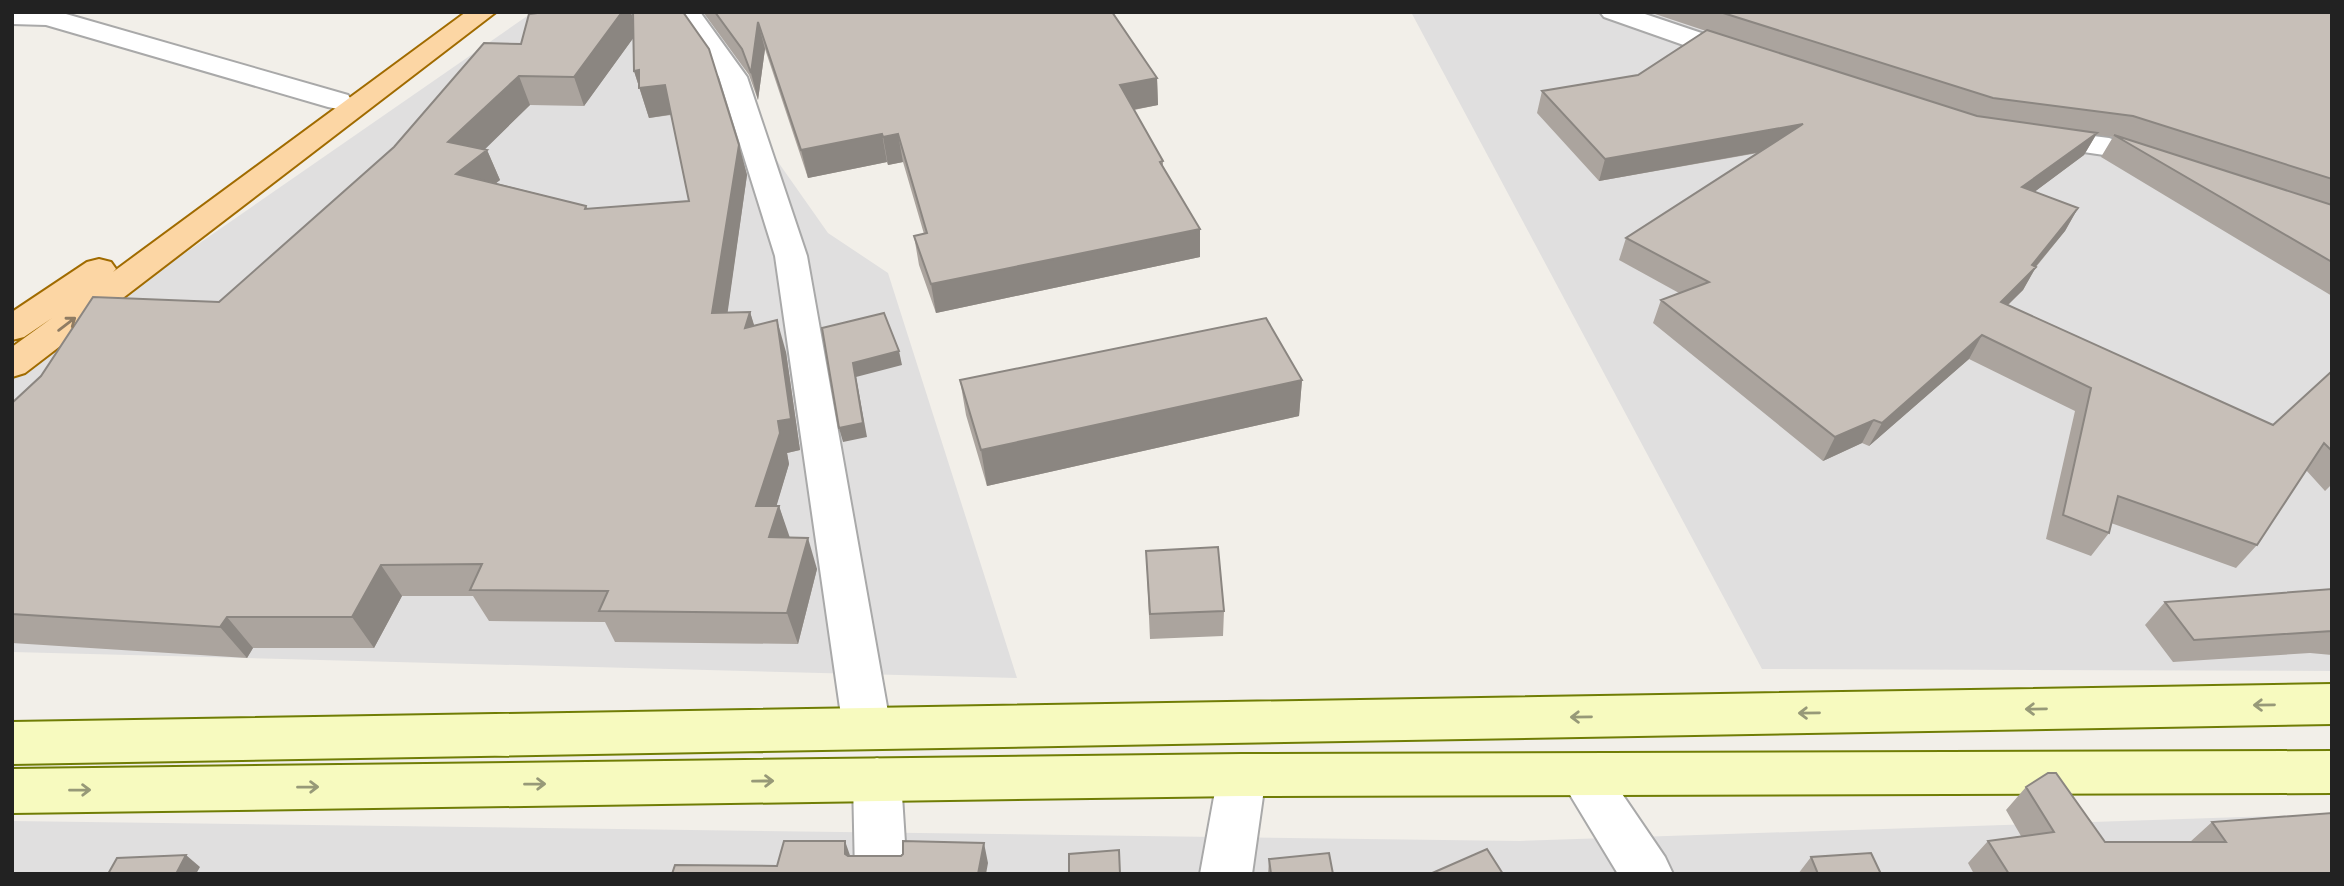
<svg xmlns="http://www.w3.org/2000/svg" width="2344" height="886" viewBox="0 0 2344 886" font-family="Karla,sans-serif">
<style>
.residential{fill:#e0dfdf}
.lines{fill:none;stroke-linecap:round;stroke-linejoin:round}
.street-casing{stroke:#a9a9a9;stroke-width:4}
.secondary-casing{stroke:#707d05;stroke-width:4}
.primary-casing{stroke:#a06b00;stroke-width:4}
.street{fill:#fff;fill-rule:evenodd}
.secondary{fill:#f7fabf;fill-rule:evenodd}
.primary{fill:#fcd6a4;fill-rule:evenodd}
.wall{fill:#aba49e;fill-rule:evenodd}
.shaded-wall{fill:#8b8681}
.building{fill:#c7bfb8;stroke:#8b8681;stroke-width:2}
.oneway{stroke:#8f7c63}
.oneway2{stroke:#979978}
</style>
<rect width="100%" height="100%" fill="#f2efe9"/>
<!-- residential -->
<path class="residential" d="M533 12H720L753 89 771 152 828 233 888 273 1017 678 12 652V373Z
M1411 12H2332V671L1762 669Z
M2332 814V874H12V821L1520 841Z"/>
<g class="lines">
<!-- street casing -->
<g class="street-casing">
<path id="street" d="M12 12H59L348 95 352 101 348 107 338 109 328 107 46 25 12 24Z
M674 12H700L747 77 807 256 891 729 884 743 867 749 850 743 843 729 775 256 719 77Z
M1600 12H1639L1752 50 1755 56 1752 62 1742 64 1732 62 1604 17Z
M2038 129 2109 138 2168 158 2172 164 2168 170 2157 173 2104 155 2028 144 2023 138 2028 132Z
M1242 754 1259 760 1266 775 1252 874H1200L1218 775 1225 760Z
M1582 754 1599 760 1665 857 1673 874H1618L1558 775 1565 760Z
M877 758 894 765 901 780 907 874H855L853 780 860 765Z"/>
</g>
<!-- secondary casing -->
<g class="secondary-casing">
<path id="secondary" d="M2332 684V724L12 764V722Z
M2332 751V793L1242 796 12 813V769L1242 754Z"/>
</g>
<!-- primary casing -->
<g class="primary-casing">
<path id="primary" d="M466 12H496L25 373 12 377V347L52 318 24 337 12 340V312L87 262 99 259 111 262 116 269 113 272Z"/>
</g>
<!-- street -->
<use href="#street" class="street"/>
<!-- secondary -->
<use href="#secondary" class="secondary"/>
<!-- primary -->
<use href="#primary" class="primary"/>
</g>
<!-- wall -->
<path class="wall" d="M703 12H1112L1157 78 1158 105 1134 110 1163 161V167L1200 257 936 313 919 265 914 236 924 234 903 162 888 165 887 162 808 178 765 49 758 100 749 75Z
M1649 12H2332V296L2101 157 2113 137 2096 135 2084 155 2034 192 2078 208 2065 231 2036 267 2023 290 2008 305 2273 425 2332 371V484L2325 491 2306 470 2257 545 2236 568 2111 523 2109 533 2091 556 2046 539 2075 411 1969 359 1869 446 1862 443 1823 461 1653 323 1661 300 1679 293 1619 260 1626 238 1758 153 1599 181 1537 113 1542 91 1638 75 1706 31Z
M633 19 739 145 747 175 727 313 750 312 754 326 786 352 800 450 787 453 789 464 776 506H779L789 538 817 569 798 644 615 642 605 622 489 621 473 596H402L374 648H253L247 658 12 643V403L219 302 394 147 521 44ZM633 38 634 71 649 118 671 115 689 201 588 209 586 206 496 183 500 180 487 150 484 149 530 105 584 106Z
M960 380H1302L1299 416 987 486 966 415Z
M1146 551 1224 611 1223 636 1150 639Z
M2332 589V655L2310 653 2173 662 2145 625 2165 602Z
M2026 787 2105 842H2190L2212 822 2332 874H1974L1968 863 1988 841 2021 836 2006 810Z
M1811 857 1881 874H1798Z
M1269 859 1333 874H1268Z"/>
<!-- shaded-wall -->
<path class="shaded-wall" d="M622 12H631L637 33 584 106 574 77Z
M758 22 765 49 758 100 751 73Z
M639 70 665 85 674 114 649 118 634 71Z
M519 76 530 105 473 161 487 150 500 180 470 204 456 174 448 142Z
M1157 78 1158 105 1121 112 1120 85Z
M1803 124 1794 146 1599 181 1605 159Z
M2097 133 2084 155 2010 210 2022 187Z
M882 134 887 162 808 178 801 150Z
M898 134 903 162 888 165 883 137Z
M739 145 747 175 723 345 712 313Z
M2078 208 2065 231 2032 271 2036 267 2023 290 1987 325 2001 302Z
M1200 229V257L936 313 931 284Z
M750 312 760 344 745 328Z
M777 320 786 352 800 450 787 453 789 464 767 538 756 506 778 421Z
M1982 335 1969 359 1869 446 1882 423Z
M899 351 902 365 856 377 867 437 843 442 839 428 853 363Z
M1302 380 1299 416 987 486 981 450Z
M1874 420 1862 443 1823 461 1835 437Z
M779 506 790 538 769 537Z
M808 538 817 569 798 644 787 613Z
M381 565 402 596 374 648 352 617Z
M227 617 253 648 247 658 220 627Z
M845 841 852 861 845 854Z
M984 843 988 863 986 874H978Z
M186 855 200 867 196 874H176Z"/>
<!-- building -->
<path class="building" d="M546 12H622L574 77 519 76 448 142 487 150 456 174 586 206 585 209 689 201 665 85 639 88V70L634 71 633 12H683L709 49 739 145 712 313 750 312 745 328 777 320 791 419 778 421 780 433 756 506H779L769 537 808 538 787 613 599 611 608 591 470 590 482 564 381 565 352 617H227L220 627 12 614V403L41 376 93 297 219 302 394 147 484 43 521 44 529 14Z
M715 12H1112L1157 78 1120 85 1163 161 1160 162 1200 229 931 284 914 236 927 233 898 134 883 137 882 134 801 150 758 22 751 73 742 49Z
M1720 12H2332V179L2133 116 1993 98Z
M1707 30 1977 116 2097 133 2022 187 2078 208 2032 265 2036 267 2001 302 2273 425 2332 371V451L2324 443 2257 545 2118 496 2109 533 2063 515 2091 388 1982 335 1882 423 1874 420 1835 437 1661 300 1709 282 1626 238 1803 124 1605 159 1542 91 1638 75Z
M2114 135 2332 205V262Z
M884 313 899 351 853 363 863 423 839 428 822 328Z
M1266 318 1302 380 981 450 960 380Z
M1218 547 1224 611 1150 614 1146 551Z
M2332 589V631L2194 640 2165 602Z
M2048 773H2056L2105 842H2226L2212 822 2332 813V874H2009L1988 841 2054 832 2026 787Z
M784 841H845V854L848 856H901L903 854V841L984 843 978 874H672L675 865 777 866Z
M1487 849 1503 874H1430Z
M1119 850 1120 874H1069V854Z
M1329 853 1333 874H1271L1269 859Z
M1871 853 1881 874H1818L1811 857Z
M186 855 176 874H108L117 858Z"/>
<!-- one-way arrows -->
<defs><path id="oneway-shaft" d="M-6 0H5M1.5-3L5.5 0L1.5 3" fill="none" stroke-width="1.6" stroke-linecap="round" stroke-linejoin="round" transform="scale(1.75)"/></defs>
<use class="oneway" href="#oneway-shaft" transform="translate(67 324) rotate(-37)"/>
<g class="oneway2">
<use href="#oneway-shaft" transform="translate(2264 705) rotate(179)"/>
<use href="#oneway-shaft" transform="translate(2036 709) rotate(179)"/>
<use href="#oneway-shaft" transform="translate(1809 713) rotate(179)"/>
<use href="#oneway-shaft" transform="translate(1581 717) rotate(179)"/>
<use href="#oneway-shaft" transform="translate(763 781) rotate(-1)"/>
<use href="#oneway-shaft" transform="translate(535 784) rotate(-1)"/>
<use href="#oneway-shaft" transform="translate(308 787) rotate(-1)"/>
<use href="#oneway-shaft" transform="translate(80 790) rotate(-1)"/>
</g>
<!-- border -->
<rect width="2344" height="886" fill="none" stroke="#222222" stroke-width="28"/>
</svg>
